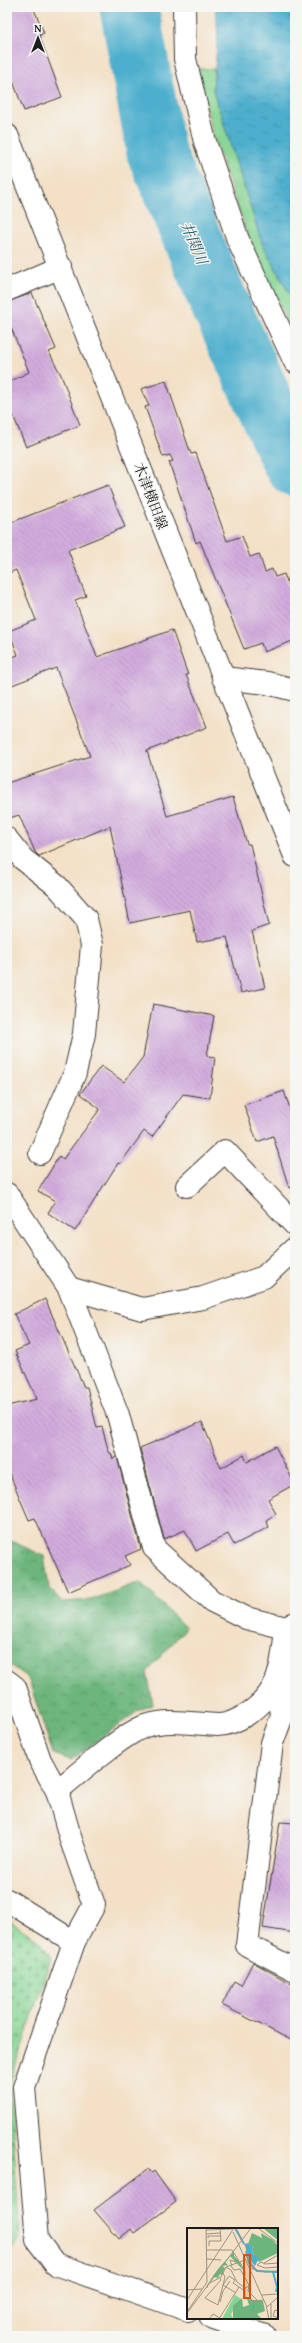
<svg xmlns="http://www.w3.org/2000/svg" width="302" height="2343" viewBox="0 0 302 2343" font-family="'Gentium Book Plus','Noto Serif JP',serif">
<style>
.grass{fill:#86d493;stroke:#517858}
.forest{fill:url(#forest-crowns);stroke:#44694c}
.cemetery{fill:url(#cemetery-stones);stroke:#517858}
.water{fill:url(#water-ripples);stroke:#356674}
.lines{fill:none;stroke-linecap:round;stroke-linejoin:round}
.river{stroke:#4eafcd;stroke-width:59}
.building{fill:url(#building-back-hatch)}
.street-casing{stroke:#3c3936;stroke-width:24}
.secondary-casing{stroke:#3c3936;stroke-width:24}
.street{stroke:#fff;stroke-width:22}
.secondary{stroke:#fff;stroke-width:22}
.labels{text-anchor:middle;stroke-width:3;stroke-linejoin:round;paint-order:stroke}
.street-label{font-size:14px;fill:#1c1c1c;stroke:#f6f6f2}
.water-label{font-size:15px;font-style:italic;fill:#325e6c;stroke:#f6f6f2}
.inset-river{fill:none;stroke:#4eafcd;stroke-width:2}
.inset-road{fill:none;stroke:#9d9282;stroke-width:1}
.view{fill:#d4530e;fill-opacity:0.15;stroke:#d4530e;stroke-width:2}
.inset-edge{fill:none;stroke:#1c1c1c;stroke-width:2}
</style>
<defs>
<pattern id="forest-crowns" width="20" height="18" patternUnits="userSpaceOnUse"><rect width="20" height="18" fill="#6cb67d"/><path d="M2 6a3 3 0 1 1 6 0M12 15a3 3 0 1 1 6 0" fill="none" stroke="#589366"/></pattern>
<pattern id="cemetery-stones" width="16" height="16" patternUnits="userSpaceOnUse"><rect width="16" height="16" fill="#86d493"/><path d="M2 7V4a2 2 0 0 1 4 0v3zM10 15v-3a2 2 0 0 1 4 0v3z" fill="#73b57e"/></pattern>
<pattern id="water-ripples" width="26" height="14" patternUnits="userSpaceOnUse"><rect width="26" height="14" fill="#4eafcd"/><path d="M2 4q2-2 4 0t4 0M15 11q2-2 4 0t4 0" fill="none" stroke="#408ea6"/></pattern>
<pattern id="building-back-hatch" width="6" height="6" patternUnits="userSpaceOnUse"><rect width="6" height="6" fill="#d2acdd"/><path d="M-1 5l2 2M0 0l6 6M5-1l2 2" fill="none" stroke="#b493bd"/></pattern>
</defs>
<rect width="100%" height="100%" fill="#f6f6f2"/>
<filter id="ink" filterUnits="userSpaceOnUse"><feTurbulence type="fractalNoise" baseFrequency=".025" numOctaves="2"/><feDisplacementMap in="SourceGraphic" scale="8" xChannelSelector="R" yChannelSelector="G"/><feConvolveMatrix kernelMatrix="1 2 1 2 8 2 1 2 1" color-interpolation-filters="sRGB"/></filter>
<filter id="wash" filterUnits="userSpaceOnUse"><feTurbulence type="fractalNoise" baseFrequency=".012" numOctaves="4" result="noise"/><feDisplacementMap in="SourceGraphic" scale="16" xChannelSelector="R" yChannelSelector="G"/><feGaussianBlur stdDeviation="0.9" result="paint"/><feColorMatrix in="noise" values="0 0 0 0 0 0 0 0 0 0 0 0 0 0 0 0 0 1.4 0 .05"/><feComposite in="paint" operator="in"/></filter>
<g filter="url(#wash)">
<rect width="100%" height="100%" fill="#f3e0c6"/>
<!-- grass -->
<path class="grass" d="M198 69H214L213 90 262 243 295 304V340L248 236 214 139Z"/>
<!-- forest -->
<path class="forest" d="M7 1539 44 1556 49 1587 62 1602 91 1600 140 1582 186 1628 147 1672 153 1704 138 1711 71 1760 53 1754 28 1678 7 1663Z"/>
<!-- cemetery -->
<path class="cemetery" d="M7 1919 42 1943 51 1958 10 2083 20 2238 7 2256Z"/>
<!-- water -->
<path class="water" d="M215 7H295V304L262 243 213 90 218 34Z"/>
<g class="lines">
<!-- river -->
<path class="river" d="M129 7 156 152 218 300 291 461 295 467"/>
</g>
<g id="blocks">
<!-- building -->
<path class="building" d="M7 7H33L44 33 39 35 62 97 24 111 7 65Z
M32 293 56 349 49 352 61 375 80 425 26 447 13 415 7 418V383L29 372 7 318V302Z
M166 381 191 454 196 453 227 541 242 536 250 557 259 554 265 572 272 569 275 577 284 574 295 602V640L264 652 261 643 244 649 200 541 196 543 169 462 173 461 170 455 163 457 145 407 149 406 141 389Z
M108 485 125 527 68 550 86 596 75 600 97 657 172 630 188 675H186L207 727 147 751 167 816 233 797 247 844H250L269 925 252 931 265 988 241 993 227 937 197 942 190 910 130 923 110 826 39 856 35 852 19 815 7 819V783L90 756 56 668 7 687V659L18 655 9 631 36 620 16 570 7 574V524Z
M153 1004 214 1016 207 1056 215 1057 210 1098 183 1094 152 1137 144 1131 120 1164 118 1163 75 1231 48 1213 55 1201 38 1191 59 1156 63 1159 100 1109 80 1094 101 1066 124 1082 143 1057Z
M284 1091 295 1123V1187L289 1188 273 1136 257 1142 244 1105Z
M45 1299 84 1387H87L97 1428 102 1427 109 1453H111L113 1459 117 1457 141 1549 125 1556 130 1565 68 1592 35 1518 29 1520 7 1468V1406L37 1399 15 1351 29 1345 14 1314Z
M202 1422 221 1468 244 1455 247 1462 275 1446 295 1484 268 1499 276 1514 266 1520 269 1527 234 1545 228 1534 196 1551 185 1530 164 1539 140 1448Z
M280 1822 295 1823V1933L263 1928Z
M253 1962 295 1986V2042L222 2005 234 1981 241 1985Z
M148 2169 152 2173 154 2171 176 2202 134 2233 131 2229 119 2239 94 2210Z"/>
</g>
</g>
<g filter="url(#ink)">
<use href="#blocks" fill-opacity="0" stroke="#3c3936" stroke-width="1"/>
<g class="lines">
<!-- street casing -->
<g class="street-casing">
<path id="street" d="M184 7 185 59 205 142 238 240 295 362
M7 290 61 267
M7 839 23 859 57 886 86 919 92 945 84 1034 75 1073 40 1153
M187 1186 225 1151 295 1225
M7 1194 69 1288 118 1415 154 1548 212 1601 246 1618 286 1628 295 1623
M69 1288 142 1309 203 1298 264 1277 295 1248
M278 1680 282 1716 272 1743 247 1945 295 1970
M7 1681 15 1687 40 1760 57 1791
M7 1900 74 1942
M188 2310 55 2264 37 2240 24 2087 74 1942 94 1905 71 1840 57 1791C79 1773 120 1736 145 1726 169 1718 193 1724 218 1725 227 1725 238 1720 246 1715 281 1693 282 1666 286 1628
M211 2318 265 2336"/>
</g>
<!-- secondary casing -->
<g class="secondary-casing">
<path id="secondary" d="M7 135 295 856
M223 678 267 683 295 690"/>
</g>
<!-- street -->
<use href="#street" class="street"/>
<!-- secondary -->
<use href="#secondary" class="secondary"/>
</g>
</g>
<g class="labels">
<!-- street labels -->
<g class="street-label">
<text transform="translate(151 496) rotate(69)" y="5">木津横田線</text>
</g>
<!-- water labels -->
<g class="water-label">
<text transform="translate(194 243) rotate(67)" y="5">井関川</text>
</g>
</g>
<!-- overview -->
<g transform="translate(187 2228)">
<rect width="91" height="91" fill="#f3e0c6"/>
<path d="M48 67 54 71 44 86 46 91H35Z" fill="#86d493"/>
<path d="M76 0H90L91 12 88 10ZM65 5 75 10 74 5 86 12 91 18V25L72 34 66 25 65 20 67 19 61 16ZM47 23V28L52 33 57 43 43 28 38 34 41 37 35 38 38 40 35 47 33 46 31 50 27 49 21 55 31 41ZM55 70 56 79 62 77 60 71 76 73 78 83 70 86 75 91H46V78Z" fill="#6cb67d"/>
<path d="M60 15 67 19 65 20 66 26 72 30 68 38 62 31 58 16Z" fill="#4eafcd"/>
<path class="inset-river" d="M48 0 57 16M59 23 62 35 70 43 91 44M86 44 90 59 89 64"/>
<path class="inset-road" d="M49 0 59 19 61 31 68 40M71 0 91 15M19 2 45 1M46 4 79 77 82 91M19 6 33 5M21 10V8H33M22 18V13H34L33 0M19 22H45L52 33M20 31 34 32M53 34 58 44V48M77 35 91 27M91 35 78 36 74 34 70 37 78 40 91 39M44 38 47 42 53 41 62 57 61 63 71 73M45 38 43 32 49 34M39 39 44 42 50 54 58 60M62 40 78 44 91 43M33 50 34 52 18 70 31 77 38 49 36 45M46 55 48 52 42 48 36 57 49 65M46 55 58 63M62 58 58 60V69L67 73 77 72M20 60 21 56 34 49 39 39 58 32M0 62 15 61M75 67 91 66M0 72 47 0M33 74 36 63 43 53M84 76V91M80 79 91 69M91 83 88 82 86 88 91 90M0 84 20 54 19 0M0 85 64 0M66 86 67 73M22 91 26 86 33 90M32 91 52 59"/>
<path class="view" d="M57 27H63V70H57Z"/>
<rect width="91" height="91" class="inset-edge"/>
</g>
<!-- margin -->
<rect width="302" height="2343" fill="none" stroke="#f6f6f2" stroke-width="24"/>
<!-- north arrow -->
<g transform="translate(38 38)" stroke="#f6f6f2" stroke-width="3" paint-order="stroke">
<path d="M0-3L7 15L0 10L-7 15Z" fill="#1c1c1c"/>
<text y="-6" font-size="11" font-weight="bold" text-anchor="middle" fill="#1c1c1c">N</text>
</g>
</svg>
